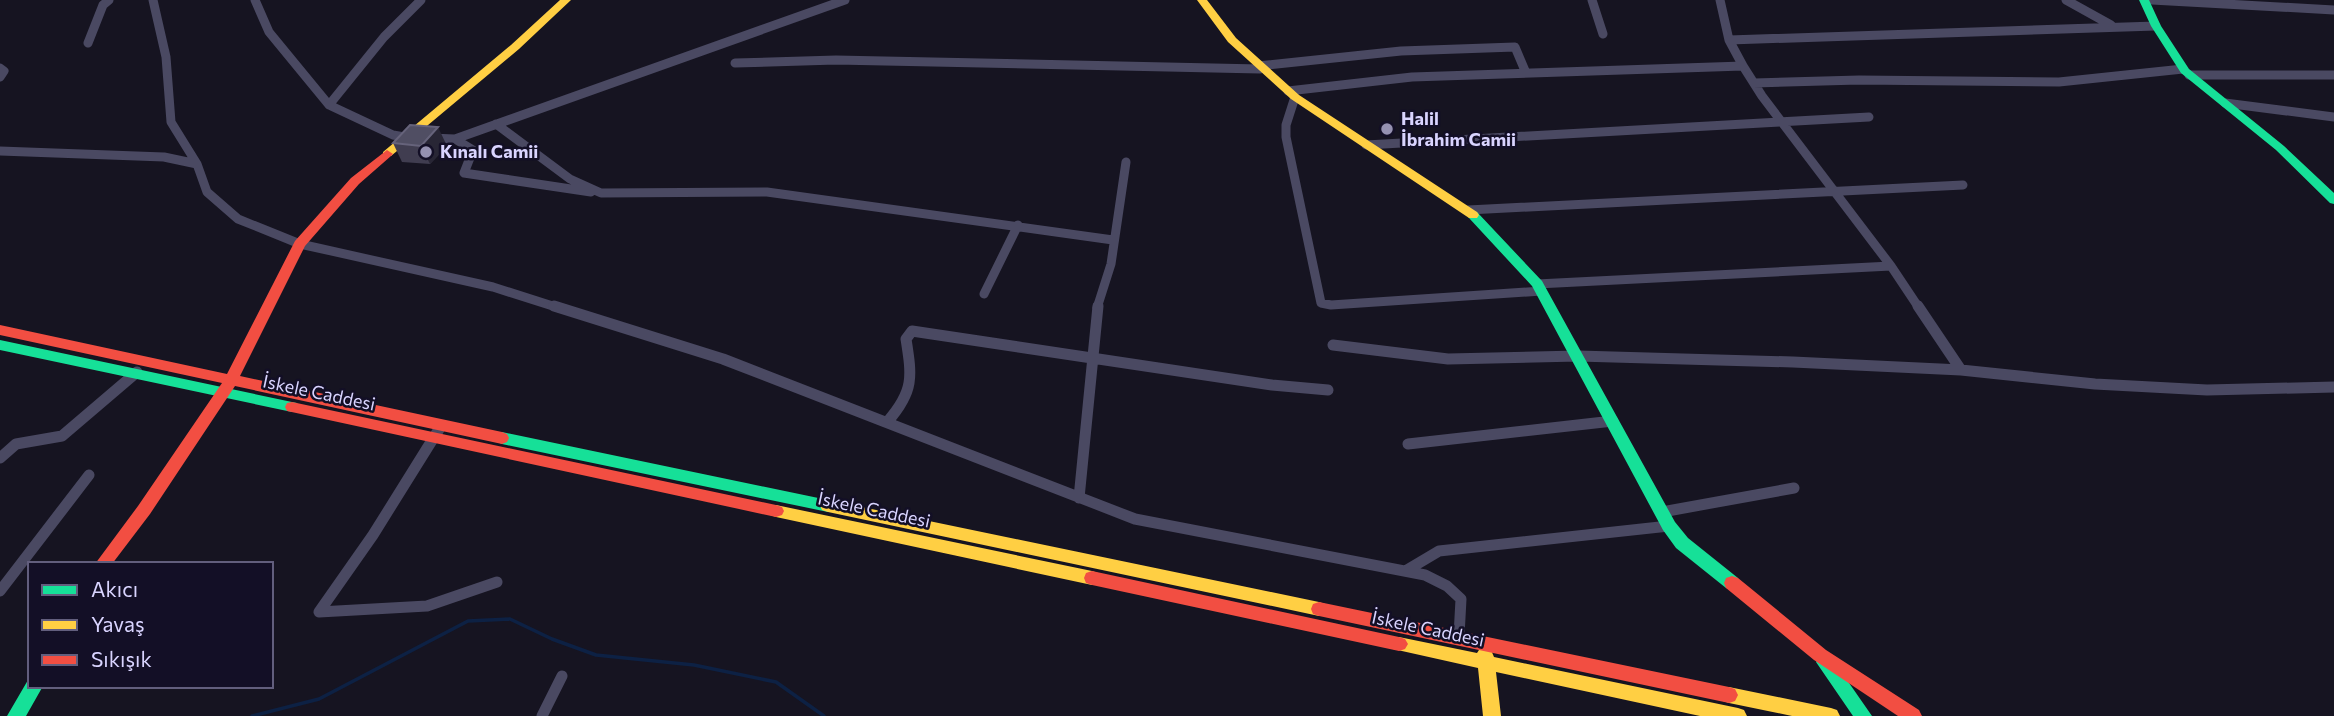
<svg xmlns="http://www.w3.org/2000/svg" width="2334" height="716" viewBox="0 0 2334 716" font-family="Commissioner,sans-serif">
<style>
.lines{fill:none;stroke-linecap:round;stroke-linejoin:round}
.stream{stroke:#0d2144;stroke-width:3.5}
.street-far1{stroke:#4a4962;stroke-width:9}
.street{stroke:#4a4962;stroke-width:11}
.fast{fill:#16e098;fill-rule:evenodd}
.slow{fill:#ffcf43;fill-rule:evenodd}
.jam{fill:#f24e42;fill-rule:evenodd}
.wall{fill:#403d50}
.shaded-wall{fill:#282635}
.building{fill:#504e63;stroke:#66637b;stroke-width:2}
.poi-dot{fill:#9591b1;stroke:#130f26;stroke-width:2.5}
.labels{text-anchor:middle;stroke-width:5;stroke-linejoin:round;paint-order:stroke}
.poi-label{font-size:18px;font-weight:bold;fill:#d9d4ff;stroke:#130f26;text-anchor:start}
.street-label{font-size:18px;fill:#d9d4ff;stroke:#130f26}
</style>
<rect width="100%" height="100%" fill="#161421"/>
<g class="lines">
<!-- stream -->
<path class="stream" d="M252 716 319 699 468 621 510 619 552 639 596 655 694 665 776 682 824 716"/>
<!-- street-far1 -->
<path class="street-far1" d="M153 0 166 57 171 122 197 164 207 192 238 219 300 244 493 287 559 308
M255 0 269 32 329 105 393 135 410 138
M1592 0 1603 34
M1720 0 1729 40 1743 66
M2066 0 2111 25
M2152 0 2334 10
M1729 40 2156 26
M88 43 103 5 109 0
M735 63 836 60 1260 69
M1258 66 1401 51 1515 47 1526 73
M0 68 4 71 0 77
M2189 75H2334
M1754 83 1859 80 2059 82 2183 69
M1288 91 1412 77 1743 66 1762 96 1891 266 1919 308
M1295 97 1286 125V137L1321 303 1331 305 1542 291
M2225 103 2334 117
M329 105 384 37 421 0
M496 124 570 179 601 193 767 192 1113 240
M430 138 455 139 845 0
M455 139 473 150 464 173 591 192
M1366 145 1869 117
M0 151 164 157 197 164
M1468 210 1963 185
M1537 284 1891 266
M984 294 1018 225
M1097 308 1111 264 1126 162"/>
<!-- street -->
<path class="street" d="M554 306 723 359 1135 519 1425 575 1447 586 1461 599 1459 636
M1918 306 1961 370
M1333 345 1448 359 1578 356 1793 362 1961 370 2095 384 2207 390 2334 387
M888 421C914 391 912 377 906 339L912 331 1272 385 1328 390
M1408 444 1613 421
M0 458 16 444 62 436 137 372
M1079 498 1098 306
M1662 512 1794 488
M1407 570 1439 551 1669 526
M0 591 89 475
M319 612 373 535 441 426
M319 612 427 606 497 582
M542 716 562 676"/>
<!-- fast -->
<path class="fast" d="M2139 0H2149L2161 26 2189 69 2284 146 2334 193V204L2330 203 2276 150 2181 73 2151 26Z
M1473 211 1477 212 1542 281 1675 522 1688 538 1738 578 1740 583 1738 588 1732 590 1726 588 1676 548 1663 530 1532 286 1469 218 1467 215 1469 212Z
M0 340 292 402 297 403 299 407 297 411 292 412 0 350Z
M502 432 828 500 834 502 836 506 834 510 828 512 502 444 497 442 495 438 497 434Z
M1825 654 1831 657 1872 716H1853L1816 662 1819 657Z
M28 680H30V686H43L26 716H7Z"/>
<!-- slow -->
<path class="slow" d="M560 0H571L519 49 391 156H383V152L511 45Z
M1197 0H1207L1236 38 1299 95 1477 212 1479 215 1477 218H1469L1291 99 1228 42Z
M828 500 1319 602 1325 604 1327 609 1325 614 1319 616 828 512 822 510 820 506 822 502Z
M776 505 1092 571 1098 573 1100 578 1098 583 1092 585 776 517 770 515 768 511 770 507Z
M1399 637 1477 653 1479 650 1485 647 1491 650 1494 657 1738 708 1744 710 1747 716H1700L1496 672 1501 716H1483L1478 668 1393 649 1390 644 1393 639Z
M1729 687 1831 708 1837 710 1840 716H1792L1729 703 1723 701 1720 695 1723 689Z"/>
<!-- jam -->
<path class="jam" d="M387 150 393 154 391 156 359 184 305 246 240 376 502 432 507 434 509 438 507 442 502 444 235 386 150 514 112 564H95L138 506 222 383 0 335V325L227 374 295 241 351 178Z
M292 402 776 505 782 507 784 511 782 515 776 517 287 411 285 407 287 403Z
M1092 571 1399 637 1405 639 1408 644 1405 649 1399 651 1092 585 1086 583 1084 578 1086 573Z
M1732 576 1738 578 1826 650 1919 710 1922 716H1898L1814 660 1726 588 1724 583 1726 578Z
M1319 602 1729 687 1735 689 1738 695 1735 701 1729 703 1319 616 1313 614 1311 609 1313 604Z"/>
</g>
<!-- wall -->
<path class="wall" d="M393 143 447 146 430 164 402 162Z"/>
<!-- shaded-wall -->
<path class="shaded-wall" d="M438 127 447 146 430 164 421 146Z"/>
<!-- building -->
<path class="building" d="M410 125 438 127 421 146 393 143Z"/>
<!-- markers -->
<g class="poi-dot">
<circle cx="1387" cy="129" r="7"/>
<circle cx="426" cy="152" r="7"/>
</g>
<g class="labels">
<!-- poi labels -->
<g class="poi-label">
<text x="1401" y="125">Halil<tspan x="1401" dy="21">İbrahim Camii</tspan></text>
<text x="440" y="158">Kınalı Camii</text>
</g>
<!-- street labels -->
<g class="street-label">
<text transform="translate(319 393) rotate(12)" y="6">İskele Caddesi</text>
<text transform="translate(874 510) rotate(12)" y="6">İskele Caddesi</text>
<text transform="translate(1428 629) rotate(12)" y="6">İskele Caddesi</text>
</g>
</g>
<!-- legend -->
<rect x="28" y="562" width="245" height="126" fill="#130f26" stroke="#625e7d" stroke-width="2"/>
<rect x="42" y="585" width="35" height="10" fill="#16e098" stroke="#625e7d" stroke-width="2"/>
<text x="91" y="597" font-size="21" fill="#d9d4ff">Akıcı</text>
<rect x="42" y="620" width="35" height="10" fill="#ffcf43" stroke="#625e7d" stroke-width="2"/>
<text x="91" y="632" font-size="21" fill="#d9d4ff">Yavaş</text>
<rect x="42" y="655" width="35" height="10" fill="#f24e42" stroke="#625e7d" stroke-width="2"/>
<text x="91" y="667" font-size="21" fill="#d9d4ff">Sıkışık</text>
</svg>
